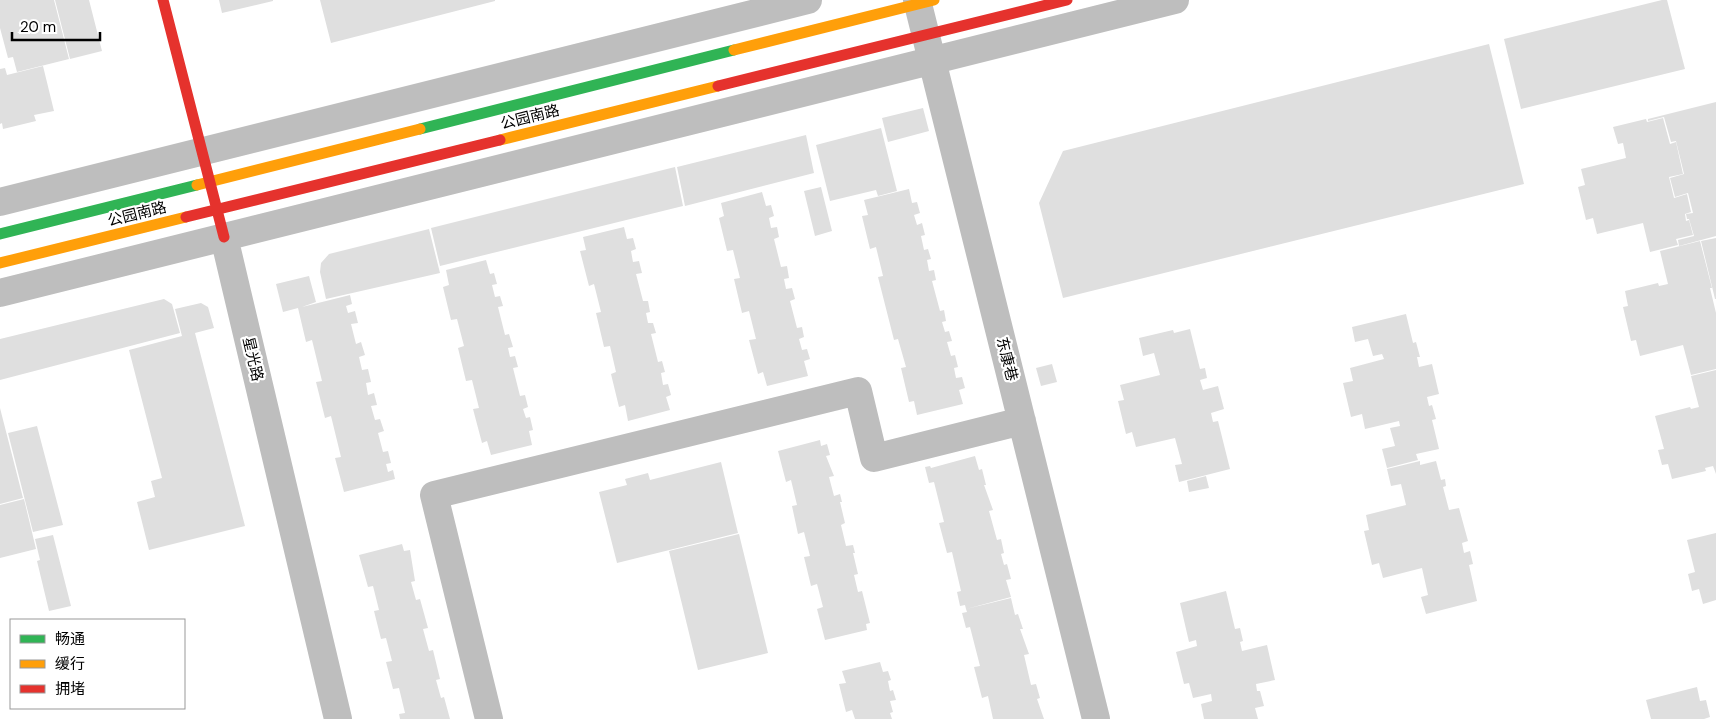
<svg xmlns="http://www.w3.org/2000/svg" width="1716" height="719" viewBox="0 0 1716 719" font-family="'DM Sans','Noto Sans SC',sans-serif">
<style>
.building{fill:#dfdfdf}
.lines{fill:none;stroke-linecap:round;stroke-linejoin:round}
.street{stroke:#bebebe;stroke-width:28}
.fast{stroke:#30b455;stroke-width:11}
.slow{stroke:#ff9f0a;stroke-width:11}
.jam{stroke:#e5322d;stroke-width:11}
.labels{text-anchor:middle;stroke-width:4.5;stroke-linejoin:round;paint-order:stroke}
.street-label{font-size:15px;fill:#000;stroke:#fff}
</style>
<rect width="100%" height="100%" fill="#fff"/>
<!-- building -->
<path class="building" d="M0 0H54L69 59 17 72 13 57 8 58 0 28Z
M55 0H89L102 51 70 59Z
M219 0H273V1L222 13Z
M320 0H495V1L331 43Z
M1662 0H1667L1685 69 1521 109 1504 39Z
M1489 44 1524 184 1063 298 1039 203 1063 151Z
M43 66 54 111 34 115 36 121 3 129 2 123 0 124V69L5 68 7 75Z
M1716 102V236L1679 246 1678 240 1694 236 1689 219H1687L1686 214 1693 213 1688 193 1675 197 1670 178 1684 174 1676 141 1671 142 1664 117 1648 121V119Z
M923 108 929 131 888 142 882 118Z
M1663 118 1670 144 1676 142 1683 174 1669 177 1674 198 1687 194 1691 212 1685 214 1686 221 1689 220 1693 235 1676 239 1678 245 1650 252 1643 223 1597 234 1593 218 1586 220 1578 187 1585 185 1581 169 1626 158 1623 143 1618 144 1613 127 1646 119 1647 122Z
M881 128 897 191 878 196 876 190 830 201 816 145Z
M806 135 814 173 685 206 677 167Z
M675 167 683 206 440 266 431 228Z
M821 187 832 231 815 236 804 191Z
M909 189 912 203 917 202 920 213 914 215 917 225 922 223 925 235 921 236 924 250 928 249 931 259 927 260 929 271 934 270 936 280 932 281 940 311 944 310 946 321 942 322 945 332 949 331 952 341 947 342 951 356 955 355 958 367 954 368 956 378 962 377 965 388 959 390 963 404 917 415 914 401 909 402 901 368 906 367 898 339 894 340 878 277 883 276 876 247 870 249 862 216 868 215 864 200Z
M762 192 766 206 771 205 774 216 769 218 771 228 777 227 779 237 774 239 781 267 787 266 789 278 784 279 786 289 792 288 795 299 790 301 797 328 802 327 804 337 799 339 802 350 807 349 810 359 804 361 808 376 767 386 763 372 758 374 749 340 756 339 749 311 742 313 734 279 740 278 733 250 727 251 719 218 724 216 721 203Z
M624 227 627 239 633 238 636 249 631 251 633 262 639 261 642 273 636 274 643 301H648L650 312 646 313 648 323H653L656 333 651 334 658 362 662 361 665 372 661 373 663 385 668 384 671 395 666 397 670 410 628 421 625 405 619 407 611 374 616 372 610 346 604 347 596 313 601 312 594 284 589 286 580 251 586 250 583 237Z
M429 229 440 273 326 299 320 272 321 263 329 254Z
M1716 238V299H1715L1701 241Z
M1700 241 1712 288H1710L1716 313V369L1691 375 1683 345 1640 356 1636 340 1631 341 1623 307 1628 306 1625 291 1658 283 1659 286 1668 284 1660 251Z
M486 260 490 274 494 273 497 284 492 285 495 297 500 296 503 306 498 307 505 335 509 334 513 347 508 348 510 357 515 356 518 367 513 368 520 396 525 395 528 407 523 409 526 418 530 417 533 430 529 431 532 445 491 455 487 441 482 443 473 409 479 408 472 380 466 381 458 348 464 346 457 319 451 320 443 287 449 285 446 270Z
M309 276 316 302 302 307 350 295 352 304 346 306 348 313 355 311 358 323 351 324 356 344 361 342 365 355 359 357 362 370 368 369 371 382 366 383 368 395 374 393 377 405 371 406 375 420 380 419 384 431 378 433 383 452 388 451 391 463 386 464 388 472 393 470 395 479 344 492 335 458 341 457 331 416 325 418 316 382 322 381 312 340 306 342 298 308 283 312 276 284Z
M164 299 172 304 180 333 0 380V339Z
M201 303 208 307 214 328 195 333 245 526 149 550 137 502 155 497 151 481 162 478 129 350 182 336 175 309Z
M1406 314 1413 343 1416 342 1420 357H1417L1419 367 1432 364 1439 394 1427 397 1429 406 1432 405 1436 419 1432 420 1439 449 1416 454 1418 460 1387 468 1382 449 1395 446 1390 428 1400 426 1399 421 1365 429 1362 414 1351 417 1343 383 1353 381 1350 368 1384 359 1382 354 1373 356 1368 339 1355 342 1352 327Z
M1190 329 1200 369 1205 368 1207 378 1200 380 1203 390 1218 386 1224 409 1211 413 1213 422 1218 421 1230 469 1179 482 1175 465 1182 464 1175 438 1136 447 1132 432 1126 434 1118 401 1124 400 1120 385 1160 375 1154 353 1143 356 1139 338 1173 330 1174 333Z
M1052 364 1057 382 1041 386 1036 368Z
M1716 370V474L1713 466 1705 468 1706 471 1672 479 1668 464 1662 465 1658 450 1664 449 1655 416 1690 407 1691 409 1699 407 1691 376Z
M0 408 23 498 0 504Z
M37 426 63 525 33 532 8 433Z
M820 440 821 446 827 444 830 455 826 456 834 476 829 477 834 496 840 494 842 502H840L845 523 841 525 846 546 853 545 855 553H853L858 574 854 575 858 592 862 591 870 623 866 624 867 630 825 640 817 609 823 607 817 584 811 586 804 557 810 556 804 532 798 534 792 506 797 505 791 480 786 482 778 451Z
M975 456 979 470 982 469 986 485H984L993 510 989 511 997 540 1001 539 1004 553 1001 554 1004 565 1007 564 1011 579 1006 580 1011 597 966 609 965 605 960 606 957 592 961 591 952 552 947 553 939 523 944 522 934 482 929 483 925 467 930 466 931 468Z
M1420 461V465L1436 461 1441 480 1445 479 1446 486 1443 487 1449 510 1459 508 1468 541 1462 543 1464 553 1470 551 1473 564 1469 565 1477 601 1426 614 1421 597 1428 595 1422 568 1383 578 1379 563 1372 565 1364 531 1369 530 1366 515 1406 505 1401 484 1391 486 1387 469Z
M721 462 738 533 617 563 599 492 627 485 625 479 648 473 650 480Z
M1206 476 1209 488 1189 492 1187 481Z
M24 499 36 549 0 558V505Z
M1716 533V600L1703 604 1699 589 1692 591 1688 574 1695 572 1687 540Z
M739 534 768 653 698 670 669 551Z
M53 535 71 606 49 611 37 561 40 560 35 539Z
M402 544 404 551 410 550 415 581 411 582 416 600 420 599 428 628 423 629 429 651 433 650 440 679 436 680 441 698 444 697 450 719H400L399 714 405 713 399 688 393 689 386 662 392 661 386 638 381 639 374 611 379 610 373 586 368 587 359 555Z
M1226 591 1235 629 1240 628 1243 641 1240 642 1242 651 1267 645 1275 680 1256 684 1257 691H1260L1264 706 1255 708 1258 719H1204L1201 704 1212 701 1211 694 1193 698 1189 683 1184 684 1176 652 1197 646 1196 640 1189 642 1180 603Z
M1011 598 1015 615 1018 614 1023 629H1020L1029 654 1024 655 1031 685 1036 684 1040 698 1037 699 1044 719H993L988 696 982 698 974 667 980 666 970 627 966 628 962 613 967 612 966 609Z
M880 662 883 672 888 671 891 680 888 681 890 691 893 690 896 700 890 701 893 712 890 713 892 719H855L852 710 846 712 839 684 846 683 842 671Z
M1697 687 1700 701 1706 700 1710 717 1704 719H1651L1646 700Z"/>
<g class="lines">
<!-- street -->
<path class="street" d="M917 0 1096 719
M0 202 808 0
M224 237 338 719
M0 293 1175 0
M489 719 434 495 858 391 874 458 1022 421"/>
<!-- fast -->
<path class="fast" d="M420 129 734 50
M0 234 197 185"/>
<!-- slow -->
<path class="slow" d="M734 50 934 0
M500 140 718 86
M197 185 420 129
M0 263 186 217"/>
<!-- jam -->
<path class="jam" d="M163 0 224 237
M718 86 1067 0
M186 217 500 140"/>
</g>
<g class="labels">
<!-- street labels -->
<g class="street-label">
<text transform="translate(530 117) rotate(-14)" y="5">公园南路</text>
<text transform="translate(137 214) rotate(-14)" y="5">公园南路</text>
<text transform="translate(253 359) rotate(77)" y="5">星光路</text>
<text transform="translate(1007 359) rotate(76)" y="5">东康巷</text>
</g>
</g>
<!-- legend -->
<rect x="10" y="619" width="175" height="90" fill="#ffffff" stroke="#999999"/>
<rect x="20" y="635" width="25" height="8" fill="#30b455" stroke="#999999"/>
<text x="55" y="644" font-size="15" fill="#000000">畅通</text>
<rect x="20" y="660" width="25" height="8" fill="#ff9f0a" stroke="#999999"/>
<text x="55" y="669" font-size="15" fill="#000000">缓行</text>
<rect x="20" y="685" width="25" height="8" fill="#e5322d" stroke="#999999"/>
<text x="55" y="694" font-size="15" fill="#000000">拥堵</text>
<!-- scale -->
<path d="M12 32v8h88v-8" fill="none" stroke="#000000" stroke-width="2.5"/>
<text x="20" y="32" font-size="15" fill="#000000" stroke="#ffffff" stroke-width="4" paint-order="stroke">20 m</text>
</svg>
